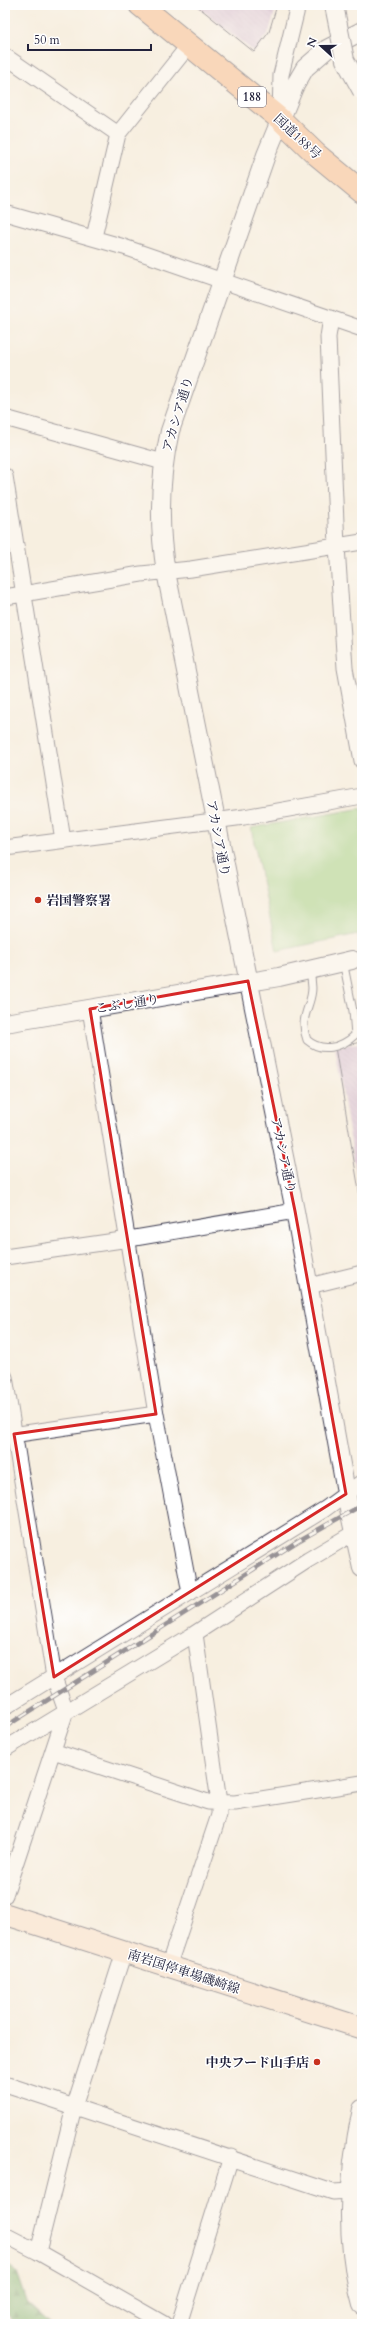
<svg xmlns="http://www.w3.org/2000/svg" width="367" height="2329" viewBox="0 0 367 2329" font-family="Cardo,'Noto Serif JP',serif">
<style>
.forest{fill:url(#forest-firs);stroke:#506b56}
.green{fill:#9dd284;stroke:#607a60}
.building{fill:url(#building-back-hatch)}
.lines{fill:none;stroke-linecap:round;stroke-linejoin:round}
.service-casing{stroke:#424154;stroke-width:9}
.minor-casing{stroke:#424154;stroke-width:17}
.tertiary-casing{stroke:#424154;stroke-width:20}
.secondary-casing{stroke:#424154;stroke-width:23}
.trunk-casing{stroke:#424154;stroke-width:24}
.service{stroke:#fff;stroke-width:7}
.minor{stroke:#fff;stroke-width:15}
.tertiary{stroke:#fff;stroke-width:18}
.secondary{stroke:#fde4d1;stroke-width:21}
.trunk{stroke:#fbbb8c;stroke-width:22}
.rail-casing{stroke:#22223b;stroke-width:4.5}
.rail{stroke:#fff;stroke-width:3;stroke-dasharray:9;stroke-linecap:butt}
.tertiary-bridge-casing{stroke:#424154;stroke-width:20;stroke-linecap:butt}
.tertiary-bridge{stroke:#fff;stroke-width:18}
.marked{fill:none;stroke:#d62828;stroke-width:3;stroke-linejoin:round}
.poi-dot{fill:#c8321e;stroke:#fff;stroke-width:1.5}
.labels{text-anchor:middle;stroke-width:3;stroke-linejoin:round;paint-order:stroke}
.shield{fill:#fff;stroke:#646476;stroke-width:1}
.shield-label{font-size:12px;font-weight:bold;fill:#22223b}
.street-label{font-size:13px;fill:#22223b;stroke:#fff}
.poi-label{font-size:13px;font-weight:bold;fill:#22223b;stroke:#fff;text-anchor:start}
</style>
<defs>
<pattern id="forest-firs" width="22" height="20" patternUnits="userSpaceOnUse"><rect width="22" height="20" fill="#7eb472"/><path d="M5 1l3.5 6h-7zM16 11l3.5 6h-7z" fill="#67925f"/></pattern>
<pattern id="building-back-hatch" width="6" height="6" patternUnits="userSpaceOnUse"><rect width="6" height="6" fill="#c8a8d1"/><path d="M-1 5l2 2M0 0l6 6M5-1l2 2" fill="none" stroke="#a288ab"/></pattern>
</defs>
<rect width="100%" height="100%" fill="#fff"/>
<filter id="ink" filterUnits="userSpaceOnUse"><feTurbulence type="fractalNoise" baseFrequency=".025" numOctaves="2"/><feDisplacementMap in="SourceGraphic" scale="8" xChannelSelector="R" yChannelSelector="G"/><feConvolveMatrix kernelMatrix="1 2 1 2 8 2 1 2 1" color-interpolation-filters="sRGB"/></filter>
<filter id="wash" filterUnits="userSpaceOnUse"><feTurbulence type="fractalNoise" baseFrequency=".012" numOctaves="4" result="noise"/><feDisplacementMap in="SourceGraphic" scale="16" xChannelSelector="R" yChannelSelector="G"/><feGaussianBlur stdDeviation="0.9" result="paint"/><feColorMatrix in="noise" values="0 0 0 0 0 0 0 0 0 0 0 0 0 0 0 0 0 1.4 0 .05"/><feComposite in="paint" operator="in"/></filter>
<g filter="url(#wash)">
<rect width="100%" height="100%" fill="#f7efe0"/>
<!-- forest -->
<path class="forest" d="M5 2263 17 2272 28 2304 50 2324H17L5 2311Z"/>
<!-- green -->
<path class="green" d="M362 808V953L358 934 277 951 251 828Z"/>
<g id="blocks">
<!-- building -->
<path class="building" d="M196 5H277L269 32 254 52Z
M362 1042V1203H361L335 1047Z"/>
</g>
</g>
<g filter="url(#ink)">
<use href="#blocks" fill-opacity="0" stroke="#424154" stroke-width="1"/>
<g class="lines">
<!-- service casing -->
<g class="service-casing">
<path id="service" d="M309 971C320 1003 296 1011 307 1040 322 1053 341 1048 355 1035L353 1011 343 961"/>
</g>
<!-- minor casing -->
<g class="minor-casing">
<path id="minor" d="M5 56 118 134 189 45
M280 116 281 75 298 5
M5 213 124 247 362 329
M94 237 118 134
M331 318 328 337 337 546 345 668 362 761
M5 418 163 462
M5 476 63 840
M5 597 141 574 191 569 362 542
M5 848 244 817 362 796
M90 1009 156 1414 190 1593
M5 1257 129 1239 295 1211
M309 1286 362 1273
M5 1377 54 1677 66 1711 5 1895
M5 1436 156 1414
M5 1707 325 1509 362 1482
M5 1749 191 1636 308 1560 362 1528
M53 1751 208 1802 235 1803 362 1783
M124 1952 74 2107 38 2252 164 2324
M168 1967 219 1815V1802L195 1634
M5 2084 333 2192 351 2191
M5 2235 38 2252
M179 2324 231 2157"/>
</g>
<!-- tertiary casing -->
<g class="tertiary-casing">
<path id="tertiary" d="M362 31 327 49 305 68 294 87 266 155 170 431C159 479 158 524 166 572L295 1211 350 1514 362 1568
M5 1023 279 977 352 960
M362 2109C348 2173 344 2241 362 2305"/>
</g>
<!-- secondary casing -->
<g class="secondary-casing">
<path id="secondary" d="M5 1914 362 2028"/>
</g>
<!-- trunk casing -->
<g class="trunk-casing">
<path id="trunk" d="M140 5 280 119 316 154 362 192"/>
</g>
<!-- service -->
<use href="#service" class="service"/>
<!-- minor -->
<use href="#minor" class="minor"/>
<!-- tertiary -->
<use href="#tertiary" class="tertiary"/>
<!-- secondary -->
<use href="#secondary" class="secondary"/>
<!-- trunk -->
<use href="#trunk" class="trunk"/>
<!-- rail casing -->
<g class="rail-casing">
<path id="rail" d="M5 1727 298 1541 362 1505"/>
</g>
<!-- rail -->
<use href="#rail" class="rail"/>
<!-- tertiary-bridge casing -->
<g class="tertiary-bridge-casing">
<path id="tertiary-bridge" d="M334 5 345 60 362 91"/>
</g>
<!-- tertiary-bridge -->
<use href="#tertiary-bridge" class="tertiary-bridge"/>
</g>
</g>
<!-- marked area -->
<path d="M0 0H367V2329H0ZM248 981 295 1211 346 1494 54 1677 14 1434 156 1414 90 1009Z" fill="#f7efe0" fill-opacity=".55" fill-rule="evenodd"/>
<path class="marked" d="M248 981 295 1211 346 1494 54 1677 14 1434 156 1414 90 1009Z"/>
<!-- markers -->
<g class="poi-dot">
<circle cx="38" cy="900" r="4"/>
<circle cx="317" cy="2062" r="4"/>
</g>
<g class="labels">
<!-- shield labels -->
<rect class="shield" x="238" y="87" width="28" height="20" rx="3"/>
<g class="shield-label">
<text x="252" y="101">188</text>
</g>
<!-- street labels -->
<g class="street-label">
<text transform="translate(298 136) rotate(43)" y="5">国道188号</text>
<text transform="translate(177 414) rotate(-73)" y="5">アカシア通り</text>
<text transform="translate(219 838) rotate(79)" y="5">アカシア通り</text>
<text transform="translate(127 1003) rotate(-9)" y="5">こぶし通り</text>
<text transform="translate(284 1155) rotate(78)" y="5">アカシア通り</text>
<text transform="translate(184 1971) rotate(18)" y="5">南岩国停車場磯崎線</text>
</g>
<!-- poi labels -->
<g class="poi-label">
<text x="46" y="905">岩国警察署</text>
<text x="309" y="2067" text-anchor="end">中央フード山手店</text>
</g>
</g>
<!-- margin -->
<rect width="367" height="2329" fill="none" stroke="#fff" stroke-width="20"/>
<!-- north arrow -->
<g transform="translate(321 46) rotate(291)" stroke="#ffffff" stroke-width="3" paint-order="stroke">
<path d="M0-3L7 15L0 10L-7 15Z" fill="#22223b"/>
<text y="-6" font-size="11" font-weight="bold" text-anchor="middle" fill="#22223b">N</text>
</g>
<!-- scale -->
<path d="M28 44v6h123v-6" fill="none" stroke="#22223b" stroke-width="2"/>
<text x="34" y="44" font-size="12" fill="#22223b" stroke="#ffffff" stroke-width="3" paint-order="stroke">50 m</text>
</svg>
